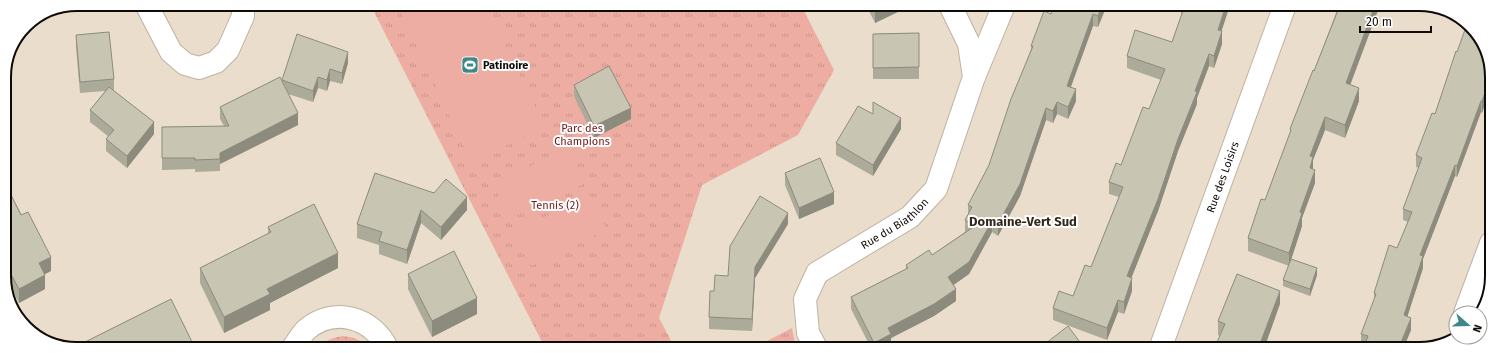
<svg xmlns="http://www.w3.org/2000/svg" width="1496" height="353" viewBox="0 0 1496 353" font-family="'Fira Sans',sans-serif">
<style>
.grass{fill:url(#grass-dots)}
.park{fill:url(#park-tufts)}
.pitch{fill:#eeada3}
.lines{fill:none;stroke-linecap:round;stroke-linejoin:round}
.minor-casing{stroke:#beb2a1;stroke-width:24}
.minor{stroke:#fff;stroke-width:22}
.wall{fill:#acaa99}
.shaded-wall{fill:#8c8b7d}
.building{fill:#c8c6b2;stroke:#8c8b7d}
.labels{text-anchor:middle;stroke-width:4;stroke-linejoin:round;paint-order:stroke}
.poi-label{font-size:11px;font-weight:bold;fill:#0f0b06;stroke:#fff;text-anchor:start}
.park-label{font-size:11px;fill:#6f1813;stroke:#fff}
.street-label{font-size:11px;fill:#0f0b06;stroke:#fff}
.quarter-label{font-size:13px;font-weight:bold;fill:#33291b;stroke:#fff}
.rim{fill:none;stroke:#0f0b06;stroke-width:2}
</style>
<defs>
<pattern id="grass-dots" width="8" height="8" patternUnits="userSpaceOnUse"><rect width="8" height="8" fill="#eeada3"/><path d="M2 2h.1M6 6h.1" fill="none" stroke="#cb948b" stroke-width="1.8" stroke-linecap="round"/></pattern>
<pattern id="park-tufts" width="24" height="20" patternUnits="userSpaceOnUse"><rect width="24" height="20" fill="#eeada3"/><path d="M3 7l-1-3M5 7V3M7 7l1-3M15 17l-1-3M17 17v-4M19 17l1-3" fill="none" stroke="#cb948b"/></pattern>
</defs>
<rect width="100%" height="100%" fill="#eaddcb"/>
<!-- grass -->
<path class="grass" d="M344 336C354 337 361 340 368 348H317C326 340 333 337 344 336Z"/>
<!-- park -->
<path class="park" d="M370 4 801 5 834 70 798 135 702 185 659 318 675 348H545Z
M792 328 796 348H753Z"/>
<!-- pitch -->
<path class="pitch" d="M397 4H485L544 125 472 164Z
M569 148 585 183 509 219 493 184Z
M590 195 607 230 531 266 515 231Z"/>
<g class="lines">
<!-- minor casing -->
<g class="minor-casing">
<g id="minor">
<path d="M146 4 171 52 185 64 199 68 216 62 228 50 243 16V4"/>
<path d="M974 77 1004 5"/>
<path d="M1465 313 1491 243"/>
<path d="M293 348C297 342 301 335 306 330 333 306 372 317 387 348"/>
<path id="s1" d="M816 348 808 333 805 299 817 273 910 217 936 189 974 77 969 44 950 5"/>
<path id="s2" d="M1160 349 1285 5"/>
</g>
</g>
<!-- minor -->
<use href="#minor" class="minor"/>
</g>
<!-- wall -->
<path class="wall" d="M866 5H906V8L875 23Z
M1107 5 1098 27 1093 26 1071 87 1076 101 1068 119 1057 114 1053 123 1046 120 1020 196 998 236 992 232 969 274 953 285 956 301 934 316 891 338V346L886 348H871L851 309V297L906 269V265L932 255 965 232V220L968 215V205L989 165 1031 49V46L1051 14Z
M1181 5H1230L1221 31 1222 44 1214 68 1209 66 1197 98V104L1178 151 1158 211 1131 278 1132 291 1124 314 1118 312 1107 340 1053 320V308L1073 296 1091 267 1119 197 1109 194V182L1121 165 1149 109 1161 80 1127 68V56L1172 42 1181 16Z
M1339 5H1380L1350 85 1359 101 1345 138 1325 130 1313 160V169L1315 183 1302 218V226L1289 266 1248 251V238L1265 200 1290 134V129L1314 71Z
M919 33V79H873V34Z
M76 35 114 79V90H113L154 134 127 168 106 151V139L109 137 90 122V110L105 91 80 93 76 47Z
M1457 52 1491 63V87L1482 113 1481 112 1457 177 1455 176 1423 259V268L1407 317 1411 330 1403 349H1363L1364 346 1361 345V334L1374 301V293L1397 248 1408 222 1403 220V209L1419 168 1416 167V155L1435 114Z
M348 63 342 84 330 81 327 91 318 88 313 102 288 94 298 125 220 164V171L195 172V169L162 170V127L224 126 220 119V107L282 82V80Z
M574 85 631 119 594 138 574 96Z
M901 129 873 176 836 155V143Z
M375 173 467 210 441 240 421 223 407 264 379 254V245L357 238V224Z
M785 173 834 204 799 219 785 185Z
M5 183 51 271 45 274V289L19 303 5 277Z
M788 224 755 278 752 331 709 329V317L714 291Z
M268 227 338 268 270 303V310L224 333 200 283V268L268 234Z
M408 274 477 314 432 337 408 289Z
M1317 275 1310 296 1283 286V280Z
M1280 304 1220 336 1218 335V321Z
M1045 344 1085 349 1045 348Z"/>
<!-- shaded-wall -->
<path class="shaded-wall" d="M889 5H906V8L875 23V12Z
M1102 5H1107L1098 27V16Z
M1226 5H1230L1218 42V30Z
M1375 5H1380L1346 96V83Z
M1093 14V26L1067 97V86Z
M1222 31V44L1214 68V56Z
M348 52V63L342 84V73Z
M1209 54V66L1197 98V104L1178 151 1158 211 1127 289V276L1178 139Z
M330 69V81L327 91V80Z
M1491 76V87L1482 113V101Z
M318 77V88L313 102V91Z
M1359 88V101L1345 138V125Z
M1076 89V101L1068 119V107Z
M1481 101V112L1457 177V166Z
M1057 102V114L1053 123V111Z
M631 108V119L594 138V126Z
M1046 108V120L1020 196 998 236V224Z
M298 113V125L220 164V153Z
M1325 117V130L1313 160V170L1310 168V156Z
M901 118V129L873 176V165Z
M154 122V134L127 168V156Z
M1455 165V176L1423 259V268L1404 327V315L1420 255Z
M1315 170V183L1302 218V226L1289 266V253L1300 212Z
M834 192V204L799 219V208Z
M467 197V210L441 240V227Z
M421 210V223L407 264V250Z
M788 213V224L755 278 752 331V319L755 267Z
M992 221V232L969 274 948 289V277Z
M338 253V268L270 303V310L224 333V317L267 289Z
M51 257V271L39 277V263Z
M1317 268V275L1310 296V289Z
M45 275V289L19 303V289Z
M1132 278V291L1124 314V302Z
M956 289V301L934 316 891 338V346L886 348H874V343L888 328Z
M1280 291V304L1264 349H1258Z
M477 298V314L432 337V321Z
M1118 300V312L1107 340V328Z
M1411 318V330L1403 349H1400V345Z
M1395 343V349H1392Z"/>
<!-- building -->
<path class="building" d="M872 5H889L875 12Z
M1054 5H1102L1098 16 1093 14 1067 86 1076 89 1068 107 1057 102 1053 111 1046 108 1020 184 998 224 992 221 969 262 948 277 956 289 934 304 888 328 891 334 874 343 851 297 908 268 906 265 929 250 932 255 975 226 965 220 972 207 968 205 989 165 1011 99 1033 46H1031L1044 11 1051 14Z
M1185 5H1226L1218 30 1222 31 1214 56 1209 54 1195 91 1197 92 1178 139 1158 199 1127 276 1132 278 1124 302 1118 300 1107 328 1053 308 1059 291 1073 296 1085 265 1091 267 1123 187 1109 182 1116 163 1121 165 1143 107 1149 109 1165 69 1127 56 1135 30 1172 42Z
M1340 5H1375L1346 83 1359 88 1345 125 1325 117 1310 156 1313 157 1310 168 1315 170 1300 212 1302 213 1289 253 1248 238 1261 199 1265 200 1291 130 1290 129 1313 70 1314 71Z
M1467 24 1471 26 1491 63V76L1482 101H1481L1457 166 1455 165 1420 255 1423 256 1404 315 1411 318 1400 345 1395 343 1392 349H1363L1368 336 1361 334 1376 294 1374 293 1389 245 1397 248 1412 212 1403 209 1422 158 1416 155 1432 113 1435 114 1456 51 1457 52Z
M109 32 114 79 80 82 76 35Z
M919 33V67L873 68V34Z
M297 34 348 52 342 73 330 69 327 80 318 77 313 91 282 80Z
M609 66 631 108 594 126 574 85Z
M280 77 298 113 220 153V159L195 160V158H162V127L229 126 220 107Z
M109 87 154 122 127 156 106 139 114 130 90 110Z
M873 102 901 118 873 165 836 143 858 106 873 114Z
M820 158 834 192 799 208 785 173Z
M375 173 434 193 446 179 467 197 441 227 421 210 407 250 379 241 382 232 357 224Z
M5 183 21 215 28 212 51 257 39 263 45 275 19 289 5 263Z
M760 196 788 213 755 267 752 319 709 317 710 291H714L715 275 728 276 730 246Z
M314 204 338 253 267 289 270 294 224 317 200 268 271 232 268 227Z
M454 251 477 298 432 321 408 274Z
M1291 259 1317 268 1310 289 1283 280Z
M1237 274 1280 291 1258 349H1214L1225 324 1218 321Z
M171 299 195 348H73Z
M1068 326 1085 349 1049 348 1045 344Z"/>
<!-- icons -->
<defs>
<g id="stadium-square" transform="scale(0.9)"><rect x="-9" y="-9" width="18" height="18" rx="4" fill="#3f888a" stroke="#fff"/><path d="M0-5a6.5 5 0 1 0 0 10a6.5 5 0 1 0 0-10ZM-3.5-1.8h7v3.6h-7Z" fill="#fff"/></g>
</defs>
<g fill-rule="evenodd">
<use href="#stadium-square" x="470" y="65"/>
</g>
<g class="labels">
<!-- poi labels -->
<g class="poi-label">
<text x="483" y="69">Patinoire</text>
</g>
<!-- park labels -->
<g class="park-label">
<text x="582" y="132">Parc des<tspan x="582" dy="13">Champions</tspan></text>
<text x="555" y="209">Tennis (2)</text>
</g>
<!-- street labels -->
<g class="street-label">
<text dy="4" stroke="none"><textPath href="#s2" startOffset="183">Rue des Loisirs</textPath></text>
<text dy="4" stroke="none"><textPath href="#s1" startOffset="172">Rue du Biathlon</textPath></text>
</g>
<!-- quarter labels -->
<g class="quarter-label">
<text x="1023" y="226">Domaine-Vert Sud</text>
</g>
</g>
<!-- crop -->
<path d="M0 0H1496V353H0ZM77 11H1419A66 66 0 0 1 1485 77V276A66 66 0 0 1 1419 342H77A66 66 0 0 1 11 276V77A66 66 0 0 1 77 11Z" fill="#fff" fill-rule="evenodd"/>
<path class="rim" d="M77 11H1419A66 66 0 0 1 1485 77V276A66 66 0 0 1 1419 342H77A66 66 0 0 1 11 276V77A66 66 0 0 1 77 11Z"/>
<!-- north arrow -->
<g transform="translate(1468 325) rotate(110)"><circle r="19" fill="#ffffff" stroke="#9f9d9b"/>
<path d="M0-3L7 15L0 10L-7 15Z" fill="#3f888a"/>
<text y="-6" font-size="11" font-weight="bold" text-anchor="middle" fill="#0f0b06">N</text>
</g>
<!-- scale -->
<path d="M1360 26v6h71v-6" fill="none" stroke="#0f0b06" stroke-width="2"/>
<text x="1366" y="26" font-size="12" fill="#0f0b06" stroke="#ffffff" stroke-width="3" paint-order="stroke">20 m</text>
</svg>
